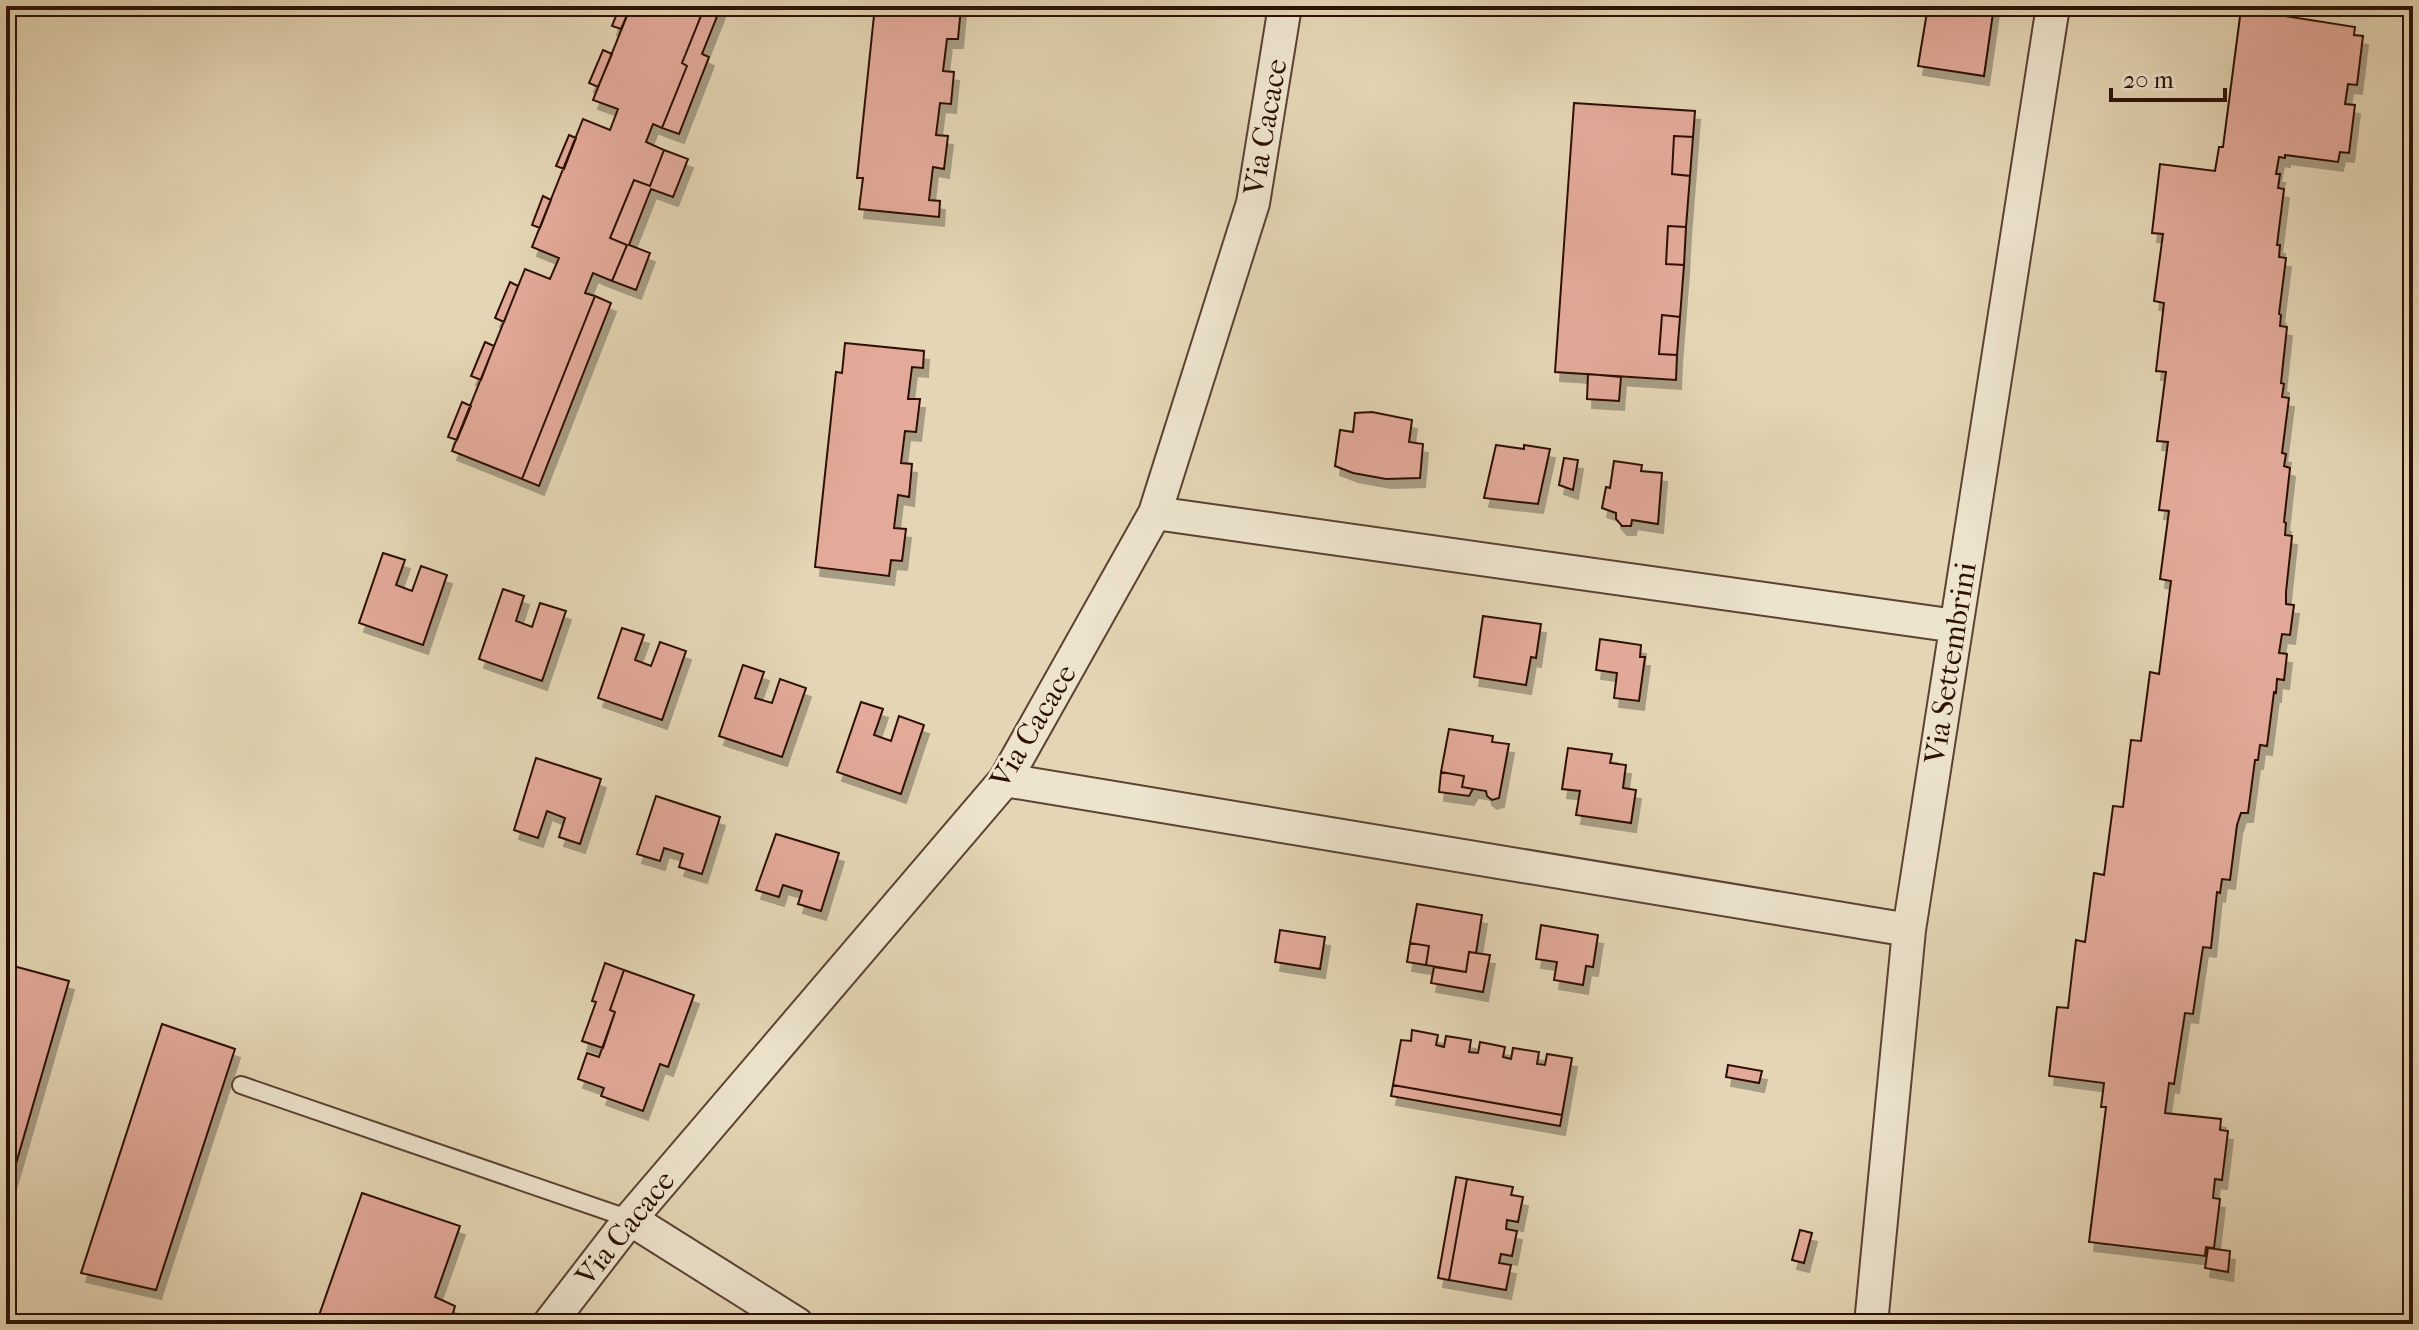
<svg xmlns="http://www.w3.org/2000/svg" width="2419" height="1330" viewBox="0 0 2419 1330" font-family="'IM FELL French Canon',serif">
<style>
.building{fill:#e3aa99;stroke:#2d1105;stroke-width:2;filter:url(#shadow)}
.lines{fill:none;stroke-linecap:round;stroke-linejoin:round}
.service-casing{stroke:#5b4231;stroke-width:20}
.minor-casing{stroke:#5b4231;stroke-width:36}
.service{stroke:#ede4ce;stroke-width:16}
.minor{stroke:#ede4ce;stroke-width:32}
.labels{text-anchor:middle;stroke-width:6;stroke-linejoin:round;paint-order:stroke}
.street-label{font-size:30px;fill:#2d1105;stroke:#ede4ce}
</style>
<defs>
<filter id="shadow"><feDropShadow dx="5" dy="9" stdDeviation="0" flood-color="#0004"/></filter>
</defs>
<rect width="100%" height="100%" fill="#e4d6b4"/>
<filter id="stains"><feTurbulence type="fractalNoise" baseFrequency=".0025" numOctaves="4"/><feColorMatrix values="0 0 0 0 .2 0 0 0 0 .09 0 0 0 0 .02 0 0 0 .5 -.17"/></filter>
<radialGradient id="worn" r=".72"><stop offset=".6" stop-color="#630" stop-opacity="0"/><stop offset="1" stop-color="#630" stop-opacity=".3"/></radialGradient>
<!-- building -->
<path class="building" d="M620 6H631L621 29 612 26Z
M631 6H705L682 63 687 66 662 128 653 124 646 142 664 150 650 186 634 180 610 238 627 245 612 281 593 273 585 293 595 296 522 479 452 451 525 269 550 279 559 258 532 247 583 119 610 130 618 109 593 100Z
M705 6 720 9 702 54 709 57 679 134 662 128 687 66 682 63Z
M875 6 961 7 958 39H947L943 71 954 72 951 104 940 103 936 135 948 136 944 169 933 167 929 200 940 201 939 217 859 209 863 178H857Z
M1928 6H1994L1984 76 1918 66Z
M2241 9 2355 27 2354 35 2363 36 2357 85 2348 84 2345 104 2355 105 2349 153 2340 152 2338 162 2285 155V158L2279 157 2276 174H2280L2278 188 2284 189 2277 245H2280L2279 257 2286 258 2279 314 2281 315 2280 326 2287 327 2281 383 2284 384 2282 397 2289 398 2282 453 2286 454 2284 466 2290 468 2284 522 2286 523 2285 535 2292 536 2286 592V604L2294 605 2290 635 2282 634 2279 653 2287 654 2284 680 2277 679 2276 693 2274 692 2267 746 2260 745 2258 760H2255L2248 813H2241L2237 825 2230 880 2222 879 2220 893 2217 892 2211 948 2203 947 2193 1014 2185 1013 2174 1084 2169 1083 2165 1113 2221 1119 2220 1130 2228 1131 2222 1180 2215 1179 2213 1198 2220 1199 2214 1248 2206 1247 2205 1256 2089 1242 2106 1107H2101L2104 1083 2049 1076 2057 1007 2068 1008 2076 940 2085 942 2094 873 2104 875 2113 806 2123 807 2131 740 2141 741 2150 672 2159 674 2171 581 2160 579 2169 511 2159 510 2168 442 2157 441 2166 372 2156 371 2164 303 2154 301 2163 234 2152 233 2160 164 2215 171 2219 147H2223Z
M603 50 612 54 598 87 589 83Z
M1574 103 1695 111 1693 137 1674 136 1672 174 1690 176 1686 227 1668 226 1666 264 1684 265 1680 317 1662 315 1659 354 1677 355 1676 380 1555 372Z
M569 135 576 138 564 169 556 166Z
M1674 136 1693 137 1690 176 1672 174Z
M664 150 688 159 673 197 651 189 629 245 650 253 636 290 612 281 627 245 610 238 634 180 650 186Z
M543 196 551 200 540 228 532 225Z
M1668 226 1686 227 1684 265 1666 264Z
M510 282 518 286 504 322 495 318Z
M595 296 611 303 539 486 522 479Z
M1662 315 1680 317 1677 355 1659 354Z
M485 342 494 346 481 380 471 376Z
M845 343 924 351 923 368 912 367 908 399H920L916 432 905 431 901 463 912 464 909 497 898 495 894 528 906 529 902 561 891 560 889 576 815 567 836 372 842 373Z
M1588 374 1621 377 1619 401 1587 399Z
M462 402 471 406 457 440 448 437Z
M1372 412 1412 420 1409 442 1423 444 1420 478 1386 479 1353 473 1335 466 1340 430 1353 432 1355 413Z
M1496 445 1524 449V445L1550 449 1538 504 1484 498Z
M1564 458 1578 460 1573 490 1559 485Z
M1614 461 1642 465 1641 471 1662 473 1658 524 1632 520 1631 526H1622L1616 519V513L1602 508 1606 487 1610 488Z
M383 553 405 560 396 585 412 591 421 566 447 575 423 645 359 623Z
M503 589 524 596 516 621 532 627 540 603 566 611 542 681 479 659Z
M1483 616 1541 624 1536 658 1531 657 1526 685 1474 677Z
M622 628 644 635 635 660 651 666 660 642 686 651 662 720 598 698Z
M1600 639 1641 645 1640 657H1645L1639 701 1614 698 1617 673 1596 670Z
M743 665 764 672 755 698 772 703 780 679 806 688 782 757 719 736Z
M861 702 883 709 874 735 891 741 899 716 924 725 901 794 837 772Z
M1449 729 1493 736 1492 742 1509 744 1499 798 1492 800 1487 796 1486 791 1462 787 1464 776 1441 772Z
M1568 748 1612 754 1610 763 1626 765 1623 788 1636 790 1631 823 1576 815 1580 791 1562 789Z
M536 758 601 779 580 844 559 837 565 818 547 811 538 838 514 830Z
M1441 772 1464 776 1462 787 1473 789 1469 796 1439 792Z
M656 796 720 817 702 874 679 867 683 854 664 848 660 861 637 854Z
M776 834 839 853 821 911 798 904 802 891 783 885 779 897 756 890Z
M1417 904 1482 915 1476 953 1469 952 1466 972 1426 965 1429 946 1410 943Z
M1541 925 1598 935 1593 967 1586 966 1583 985 1554 980 1557 962 1536 959Z
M1280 930 1325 937 1320 969 1275 962Z
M1410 943 1429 946 1426 965 1407 962Z
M1469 952 1490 955 1483 992 1431 983 1434 967 1466 972Z
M605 963 624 970 610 1010 615 1012 603 1048 582 1041 596 1002 592 1001Z
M6 964 69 981 6 1198Z
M624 970 694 995 668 1067 660 1064 643 1111 601 1096 604 1088 578 1079 587 1053 599 1057 615 1012 610 1010Z
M162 1024 235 1049 156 1290 81 1273Z
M1412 1030 1438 1035 1436 1045 1444 1047 1446 1036 1471 1040 1469 1052 1478 1053 1480 1042 1505 1047 1503 1057 1511 1059 1513 1048 1539 1052 1537 1064 1545 1065 1547 1054 1572 1058 1562 1115 1393 1085 1401 1040 1411 1041Z
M1728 1065 1762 1071 1759 1083 1726 1077Z
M1393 1085 1562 1115 1560 1126 1391 1096Z
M1456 1177 1467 1179 1449 1280 1438 1278Z
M1467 1179 1513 1187 1511 1195 1523 1197 1518 1222 1507 1220 1506 1229 1517 1231 1512 1256 1501 1254 1499 1263 1511 1265 1506 1290 1449 1280Z
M362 1193 460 1226 435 1297 455 1306 450 1324H316Z
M1800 1230 1812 1233 1804 1263 1792 1260Z
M2208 1248 2230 1251 2228 1272 2205 1268Z
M1453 1318 1486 1324H1452Z"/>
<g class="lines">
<!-- service casing -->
<g class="service-casing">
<path id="service" d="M241 1085 630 1219"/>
</g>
<!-- minor casing -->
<g class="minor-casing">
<path id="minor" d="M1155 513 1956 626
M1005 780 1909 930
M630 1219 797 1324
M549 1324 630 1219 1005 780 1155 513 1253 203 1285 6
M1871 1324 1909 930 2053 6"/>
</g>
<!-- service -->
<use href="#service" class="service"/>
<!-- minor -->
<use href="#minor" class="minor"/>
</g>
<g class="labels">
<!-- street labels -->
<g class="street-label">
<text transform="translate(1265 127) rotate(-80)" y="10">Via Cacace</text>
<text transform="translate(1950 663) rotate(-81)" y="10">Via Settembrini</text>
<text transform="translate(1033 726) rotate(-59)" y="10">Via Cacace</text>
<text transform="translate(625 1228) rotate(-51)" y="10">Via Cacace</text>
</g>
</g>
<!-- margin -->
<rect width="2419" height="1330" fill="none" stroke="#e4d6b4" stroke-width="32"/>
<rect x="8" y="8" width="2403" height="1314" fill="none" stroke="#2d1105" stroke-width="4"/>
<rect x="16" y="16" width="2387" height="1298" fill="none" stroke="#2d1105" stroke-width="2"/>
<!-- scale -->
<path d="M2111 88v12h114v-12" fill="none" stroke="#2d1105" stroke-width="4"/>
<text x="2123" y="88" font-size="24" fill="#2d1105" stroke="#ede4ce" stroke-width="6" paint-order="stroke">20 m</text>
<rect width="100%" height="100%" filter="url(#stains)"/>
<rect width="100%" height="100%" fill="url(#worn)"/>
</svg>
